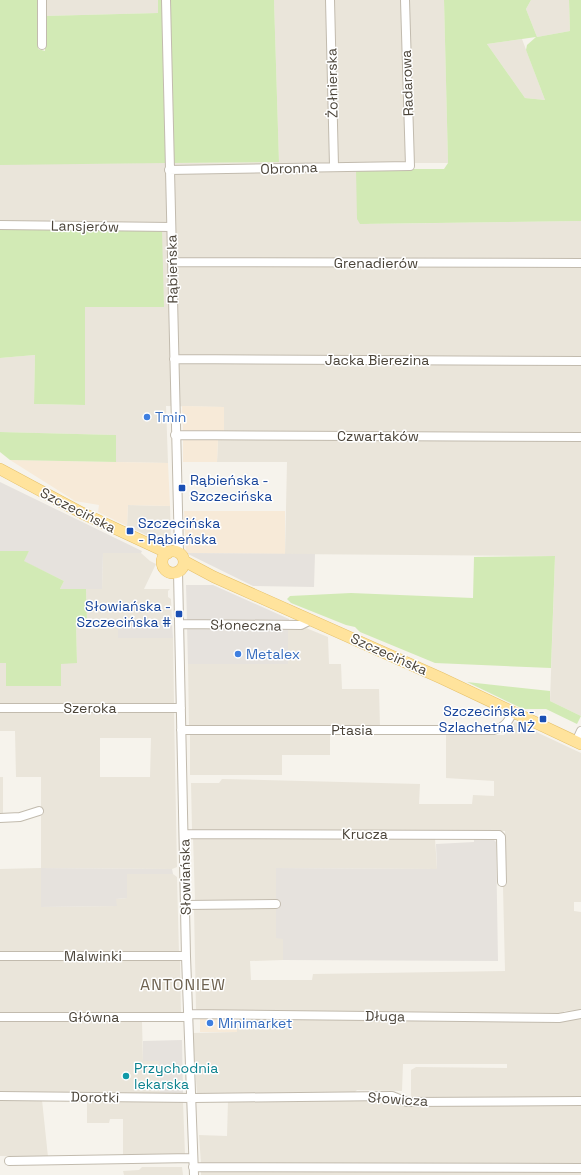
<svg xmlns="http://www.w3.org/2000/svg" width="581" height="1175" viewBox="0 0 581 1175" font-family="'Space Grotesk',sans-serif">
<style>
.residential{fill:#eae5da;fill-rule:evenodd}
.commercial{fill:#f7ead8}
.industrial{fill:#e6e2dd}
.green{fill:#d2eab5;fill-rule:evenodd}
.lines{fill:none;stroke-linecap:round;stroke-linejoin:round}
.minor-casing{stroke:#c2bbae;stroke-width:10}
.major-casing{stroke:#e6c16a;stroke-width:12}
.minor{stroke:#fff;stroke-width:8}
.major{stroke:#ffe39c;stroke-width:11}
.shop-dot{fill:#3f7fe0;stroke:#fff;stroke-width:1.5}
.transit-dot{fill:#1a4fb4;stroke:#fff;stroke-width:1.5}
.culture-dot{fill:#0f9aa8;stroke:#fff;stroke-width:1.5}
.labels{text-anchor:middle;stroke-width:3;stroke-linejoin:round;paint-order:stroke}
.street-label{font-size:14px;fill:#4b4439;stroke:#fff}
.shop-label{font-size:14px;fill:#366cbe;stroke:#fff;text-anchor:start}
.transit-label{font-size:14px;fill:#164399;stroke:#fff;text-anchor:start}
.culture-label{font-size:14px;fill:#0d838f;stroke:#fff;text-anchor:start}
.quarter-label{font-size:16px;letter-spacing:1px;fill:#6e6250;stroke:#fff}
</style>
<rect width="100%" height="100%" fill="#f6f3ec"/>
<!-- residential -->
<path class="residential" d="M46 0H158L159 13 44 16Z
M274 0H444L448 163H356L369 224 581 221V716L550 701 555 556 285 554 287 462H217L218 439 224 438 223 407 166 406 168 463 116 462 115 435 0 432V358L35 355 34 404 85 405 84 223H0V164L279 162Z
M531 0H569L570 31 537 37 526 9Z
M522 39 545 100 525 98 487 44Z
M128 505 170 506 171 542 168 545 127 526Z
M103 553H141L150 561 156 564 144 589H170L168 591V597L171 599 172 622H118L119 638H173L174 703 172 705H0V663H77L76 621H87L86 589H102Z
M288 628H306L328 637 329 664H341L342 689H379L380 727H189L188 664H288Z
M0 711 174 712 177 867 172 869 41 868V907L116 906V899L127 898V874H173L177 877 179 953H0V869L41 868V777H16L15 731H0ZM100 738H151L150 777H100Z
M515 722 581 753V902H574V911L581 912V1010L564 1011 563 1014 201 1012 196 1009 194 908 276 907V938H283V960L250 961 251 980H312L313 974 505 971 503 887 507 883 505 831 192 830 191 783H219L222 779 420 784 419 804H472L473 795 494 796V781L446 778V735H504Z
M190 734H330V755H282V775H190Z
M0 777H3V814H0Z
M193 837 435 838 437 869 276 868 277 899 195 901Z
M180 958 181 1014H0V959Z
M237 1018 570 1020 573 1018H581V1098L414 1099 411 1096V1070L416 1067 507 1068V1064H403L402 1091 357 1090 353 1094H197L193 1033 237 1032Z
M0 1021 142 1022 143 1061H159L160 1093 0 1092Z
M0 1100H42L48 1157 0 1156Z
M228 1100 394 1101 581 1105V1165L201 1164 199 1135 227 1136Z
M87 1102H183L185 1155 123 1157V1119H110L109 1123H87Z
M142 1167H182L183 1175H187H124L123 1171 139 1170Z
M201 1170 581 1171V1175H201Z"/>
<!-- commercial -->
<path class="commercial" d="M182 406 224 407V433L183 432Z
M183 439H218L217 462H183Z
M10 460 168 463 170 506 128 505 127 526 98 512 99 505 75 501Z
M184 511H285V554L186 553Z
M200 1018H237V1032H200Z"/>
<!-- industrial -->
<path class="industrial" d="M0 482 142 551 141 553H103L102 589H60L64 581 23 561 29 551H0Z
M186 553 315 554 314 587 253 586Z
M186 585H213L289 619V623L187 621Z
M118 622H172L173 638H118Z
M187 626 288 628V664H188Z
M492 838 496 842 498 961 283 960V939L276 938V868L437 869 436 844 474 842V839Z
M41 868 172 869 173 874H127V898L116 899 117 906 41 907Z
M182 1040 183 1093H160L159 1061H143V1041Z"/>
<!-- green -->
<path class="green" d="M0 0H39L38 49 45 51 44 16 158 13V0H163L166 163 0 165Z
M169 0H274L279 162 172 163Z
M444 0H531L526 9 537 37 570 31 569 0H581V221L360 224 357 219 356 169H444L448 163ZM536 37 527 45 526 50 545 100 525 98 487 44Z
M84 228 162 230 164 307H85V405L34 404 35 355 0 358V230Z
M0 432 116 435V462L10 460 0 452Z
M0 551H29L24 561 64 581 60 589H86L87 621H76L77 663 61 664V686H6V663H0Z
M555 556 551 668 435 663 360 632 355 627 346 625 291 603 287 599 290 596 351 593 473 598 474 557Z
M467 682 550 691V701L581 716 577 724 546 709H523Z"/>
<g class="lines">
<!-- minor casing -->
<g class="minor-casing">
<path id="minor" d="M42 0V45
M166 0 179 553
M330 0 334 166
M169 170 410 166 405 0
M0 225 171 227
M172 262 581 263
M174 359 581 361
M175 435 581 437
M178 572 186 956 194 1175
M179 624 301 625 311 620
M0 708H181
M181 730H494C505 727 508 722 513 712
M576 742 581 731
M0 818 20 817 39 811
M184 834 499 835 501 837 502 882
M185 905 276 904
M0 956H186
M188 1014 559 1018 581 1014
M0 1017H188
M0 1096 194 1098 392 1096 407 1102 581 1101
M9 1161 193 1158
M193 1167 581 1168"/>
</g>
<!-- major casing -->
<g class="major-casing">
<path id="major" d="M0 469 82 513 168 553
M162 562a11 11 0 1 1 22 0a11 11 0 1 1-22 0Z
M184 561 214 577 441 678 581 744"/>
</g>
<!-- minor -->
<use href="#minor" class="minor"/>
<!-- major -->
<use href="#major" class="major"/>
</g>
<!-- markers -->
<g class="shop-dot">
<circle cx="147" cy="417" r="4"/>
<circle cx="238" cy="654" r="4"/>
<circle cx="210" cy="1023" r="4"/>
</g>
<g class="transit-dot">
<rect x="178" y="484" width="8" height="8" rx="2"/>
<rect x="126" y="527" width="8" height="8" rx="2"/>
<rect x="175" y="610" width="8" height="8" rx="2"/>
<rect x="539" y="715" width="8" height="8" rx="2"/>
</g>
<circle class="culture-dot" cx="126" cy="1076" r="4"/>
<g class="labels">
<!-- street labels -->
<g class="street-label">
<text transform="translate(332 83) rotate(-91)" y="5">Żołnierska</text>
<text transform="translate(407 83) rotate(-92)" y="5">Radarowa</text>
<text transform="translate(289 168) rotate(-2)" y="5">Obronna</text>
<text transform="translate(85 226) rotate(1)" y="5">Lansjerów</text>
<text x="376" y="268">Grenadierów</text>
<text transform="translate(172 269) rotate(-91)" y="5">Rąbieńska</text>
<text x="377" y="365">Jacka Bierezina</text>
<text x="378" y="441">Czwartaków</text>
<text transform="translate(78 510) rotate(27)" y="5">Szczecińska</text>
<text transform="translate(246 625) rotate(1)" y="5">Słoneczna</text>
<text transform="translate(389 654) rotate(24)" y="5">Szczecińska</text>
<text x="90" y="713">Szeroka</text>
<text x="352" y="735">Ptasia</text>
<text x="365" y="839">Krucza</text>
<text transform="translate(185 877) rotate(-91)" y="5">Słowiańska</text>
<text x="93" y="961">Malwinki</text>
<text transform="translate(385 1016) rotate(1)" y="5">Długa</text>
<text x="94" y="1022">Główna</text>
<text transform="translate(95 1097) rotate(1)" y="5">Dorotki</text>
<text transform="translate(398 1099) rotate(4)" y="5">Słowicza</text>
</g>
<!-- shop labels -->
<g class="shop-label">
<text x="155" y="422">Tmin</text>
<text x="246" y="659">Metalex</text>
<text x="218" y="1028">Minimarket</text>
</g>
<!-- transit labels -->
<g class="transit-label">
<text x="190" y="485">Rąbieńska -<tspan x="190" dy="16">Szczecińska</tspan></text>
<text x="138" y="528">Szczecińska<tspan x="138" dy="16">- Rąbieńska</tspan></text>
<text x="171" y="611" text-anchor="end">Słowiańska -<tspan x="171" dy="16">Szczecińska #</tspan></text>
<text x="535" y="716" text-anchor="end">Szczecińska -<tspan x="535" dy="16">Szlachetna NŻ</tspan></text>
</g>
<!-- culture labels -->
<g class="culture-label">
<text x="134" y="1073">Przychodnia<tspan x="134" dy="16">lekarska</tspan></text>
</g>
<!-- quarter labels -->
<g class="quarter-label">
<text x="183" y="990">ANTONIEW</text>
</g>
</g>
</svg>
